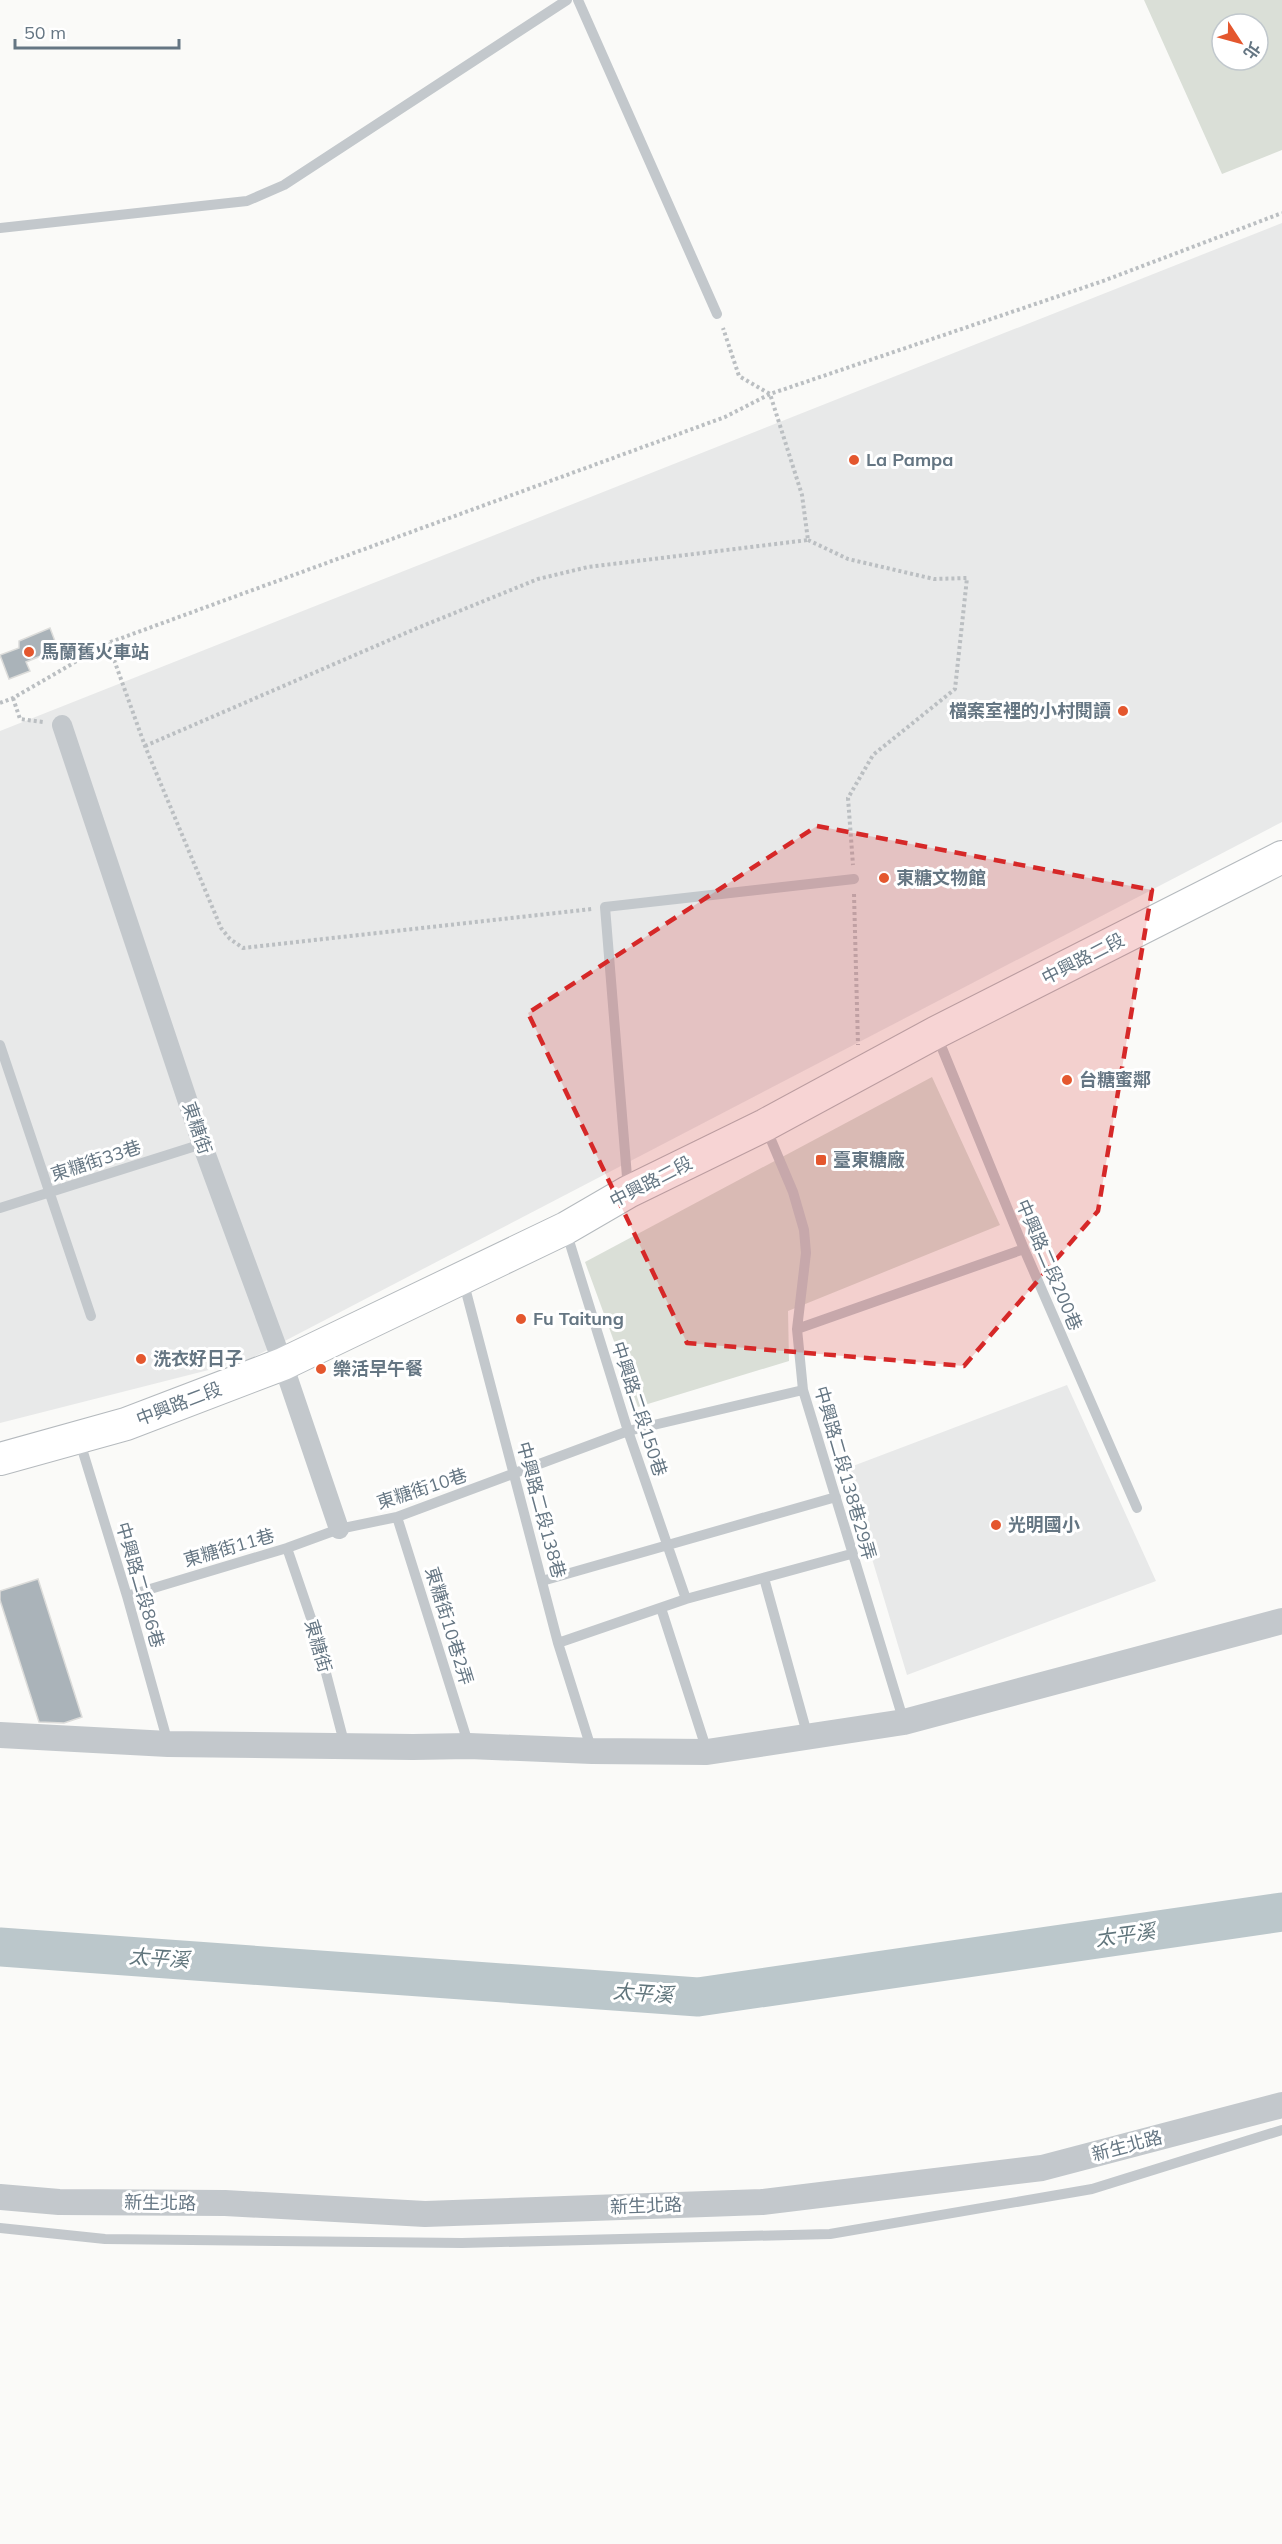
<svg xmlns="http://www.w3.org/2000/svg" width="1282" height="2544" viewBox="0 0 1282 2544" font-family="Mulish,'Noto Sans TC',sans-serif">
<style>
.built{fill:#e8e9e9}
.green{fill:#dadfd7;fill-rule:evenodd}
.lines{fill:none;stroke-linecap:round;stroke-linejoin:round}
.river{stroke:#bbc7cb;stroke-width:39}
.building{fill:#aab3b9;stroke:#dcdcda;stroke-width:1.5}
.primary-casing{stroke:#b5babe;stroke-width:34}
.path{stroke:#bbbfc2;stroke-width:4;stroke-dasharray:3 3;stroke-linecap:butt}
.service{stroke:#c3c8cc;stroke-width:10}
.minor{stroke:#c3c8cc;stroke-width:20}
.tertiary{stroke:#c3c8cc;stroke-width:26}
.primary{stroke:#fff;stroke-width:32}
.marked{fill:#d62828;fill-opacity:0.2;stroke:#d62828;stroke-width:4.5;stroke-dasharray:12 8;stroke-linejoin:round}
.poi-dot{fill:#e4572e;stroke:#fff;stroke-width:2}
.labels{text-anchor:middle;stroke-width:6;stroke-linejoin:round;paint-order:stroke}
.poi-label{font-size:18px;font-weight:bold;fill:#657683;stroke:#fff;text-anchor:start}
.street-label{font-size:18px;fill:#657683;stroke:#fff}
.water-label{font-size:20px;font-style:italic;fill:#60757c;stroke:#fff}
</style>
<rect width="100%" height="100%" fill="#fafaf8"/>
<!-- built -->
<path class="built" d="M1282 223V822L248 1360 0 1423V731Z
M1067 1385 1156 1581 907 1675 845 1469Z"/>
<!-- green -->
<path class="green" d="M1144 0H1282V150L1222 174ZM1222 24H1258V60H1222Z
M932 1077 1000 1225 788 1311 789 1361 638 1407 585 1262Z"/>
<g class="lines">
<!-- river -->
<path class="river" d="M0 1947 698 1997 1282 1912"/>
</g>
<!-- building -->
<path class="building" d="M50 628 58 649 26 662 30 671 9 679 0 655 19 648V641Z
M38 1579 82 1717 64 1723 39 1722 0 1600V1591Z"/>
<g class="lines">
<!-- primary casing -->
<g class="primary-casing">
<path id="primary" d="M0 1459 126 1424 283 1364 566 1228 628 1192 765 1125 935 1033 1282 857"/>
</g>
<!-- path -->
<path class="path" d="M808 540 848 559 934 579 967 578 955 689 873 755 848 798 853 865
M108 643 145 746 221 928 230 939 243 948 592 909
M13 698 20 719 43 722
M0 703 13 698 108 643 725 417 770 394 1103 281 1282 213
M145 746 415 629 538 579 588 567 808 540 802 495 770 394 739 376 723 328
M854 894 858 1045"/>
<!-- service -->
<path class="service" d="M578 0 717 314
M0 228 247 201 284 185 567 0
M937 1036 1024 1249 1137 1508
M0 1045 91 1316
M766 1128 793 1192 804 1230 806 1253 797 1329 803 1390 904 1722
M628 1189 605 907 854 879
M0 1208 202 1144
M566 1231 628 1431 686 1599
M463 1280 558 1643 592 1751
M797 1329 1024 1249
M79 1439 127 1596 168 1743
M397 1517 469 1746
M287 1548 314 1627 345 1746
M764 1578 808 1737
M542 1581 836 1497
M127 1596 287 1548 339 1529 397 1517 628 1431 803 1390
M661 1608 707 1751
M558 1643 686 1599 851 1554
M0 2228 105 2239 462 2243 830 2234 1092 2189 1282 2130"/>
<!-- minor -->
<path class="minor" d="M62 725 202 1144 283 1364 339 1529"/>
<!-- tertiary -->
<path class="tertiary" d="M0 1735 168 1744 413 1747 469 1746 592 1751 707 1752 904 1722 1282 1621
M0 2197 59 2202 225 2203 425 2214 762 2202 1042 2168 1282 2105"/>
<!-- primary -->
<use href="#primary" class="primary"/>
</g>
<!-- marked area -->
<path class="marked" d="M817 826 1152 890 1098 1211 964 1366 687 1343 528 1013Z"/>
<!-- markers -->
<g class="poi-dot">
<circle cx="854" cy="460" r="6"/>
<circle cx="29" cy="652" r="6"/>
<circle cx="1123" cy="711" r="6"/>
<circle cx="884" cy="878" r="6"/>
<circle cx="1067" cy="1080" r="6"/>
<rect x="815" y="1154" width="12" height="12" rx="3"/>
<circle cx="521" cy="1319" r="6"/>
<circle cx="141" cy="1359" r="6"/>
<circle cx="321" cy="1369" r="6"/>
<circle cx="996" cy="1525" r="6"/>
</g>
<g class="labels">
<!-- poi labels -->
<g class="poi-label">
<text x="866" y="466">La Pampa</text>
<text x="41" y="658">馬蘭舊火車站</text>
<text x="1111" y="717" text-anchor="end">檔案室裡的小村閱讀</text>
<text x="896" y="884">東糖文物館</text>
<text x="1079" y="1086">台糖蜜鄰</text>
<text x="833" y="1166">臺東糖廠</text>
<text x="533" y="1325">Fu Taitung</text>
<text x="153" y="1365">洗衣好日子</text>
<text x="333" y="1375">樂活早午餐</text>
<text x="1008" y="1531">光明國小</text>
</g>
<!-- street labels -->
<g class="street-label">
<text transform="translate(1083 959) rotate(-27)" y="6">中興路二段</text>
<text transform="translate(197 1128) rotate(71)" y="6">東糖街</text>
<text transform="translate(96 1161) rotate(-18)" y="6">東糖街33巷</text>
<text transform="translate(651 1182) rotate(-27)" y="6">中興路二段</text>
<text transform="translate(1049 1265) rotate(67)" y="6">中興路二段200巷</text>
<text transform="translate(179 1404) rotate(-21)" y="6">中興路二段</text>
<text transform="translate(639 1409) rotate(72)" y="6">中興路二段150巷</text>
<text transform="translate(845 1473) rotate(74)" y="6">中興路二段138巷29弄</text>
<text transform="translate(422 1489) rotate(-18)" y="6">東糖街10巷</text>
<text transform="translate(541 1510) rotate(75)" y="6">中興路二段138巷</text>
<text transform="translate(229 1548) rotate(-16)" y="6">東糖街11巷</text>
<text transform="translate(140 1585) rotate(74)" y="6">中興路二段86巷</text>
<text transform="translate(449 1626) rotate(73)" y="6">東糖街10巷2弄</text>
<text transform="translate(318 1646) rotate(74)" y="6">東糖街</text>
<text transform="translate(1127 2146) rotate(-15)" y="6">新生北路</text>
<text transform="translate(160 2203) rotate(1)" y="6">新生北路</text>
<text transform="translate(646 2206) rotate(-2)" y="6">新生北路</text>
</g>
<!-- water labels -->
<g class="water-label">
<text transform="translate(1125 1935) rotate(-8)" y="7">太平溪</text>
<text transform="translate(159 1958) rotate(4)" y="7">太平溪</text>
<text transform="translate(643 1993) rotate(4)" y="7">太平溪</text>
</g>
</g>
<!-- north arrow -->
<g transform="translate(1240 42) rotate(126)"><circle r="28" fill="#ffffff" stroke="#c1c8cd" stroke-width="1.5"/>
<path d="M0-4.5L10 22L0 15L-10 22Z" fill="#e4572e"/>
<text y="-9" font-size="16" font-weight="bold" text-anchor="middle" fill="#657683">北</text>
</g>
<!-- scale -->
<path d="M15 39v9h164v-9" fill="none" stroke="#657683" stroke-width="3"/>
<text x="24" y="39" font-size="18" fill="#657683" stroke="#ffffff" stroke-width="4.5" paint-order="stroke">50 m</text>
</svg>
